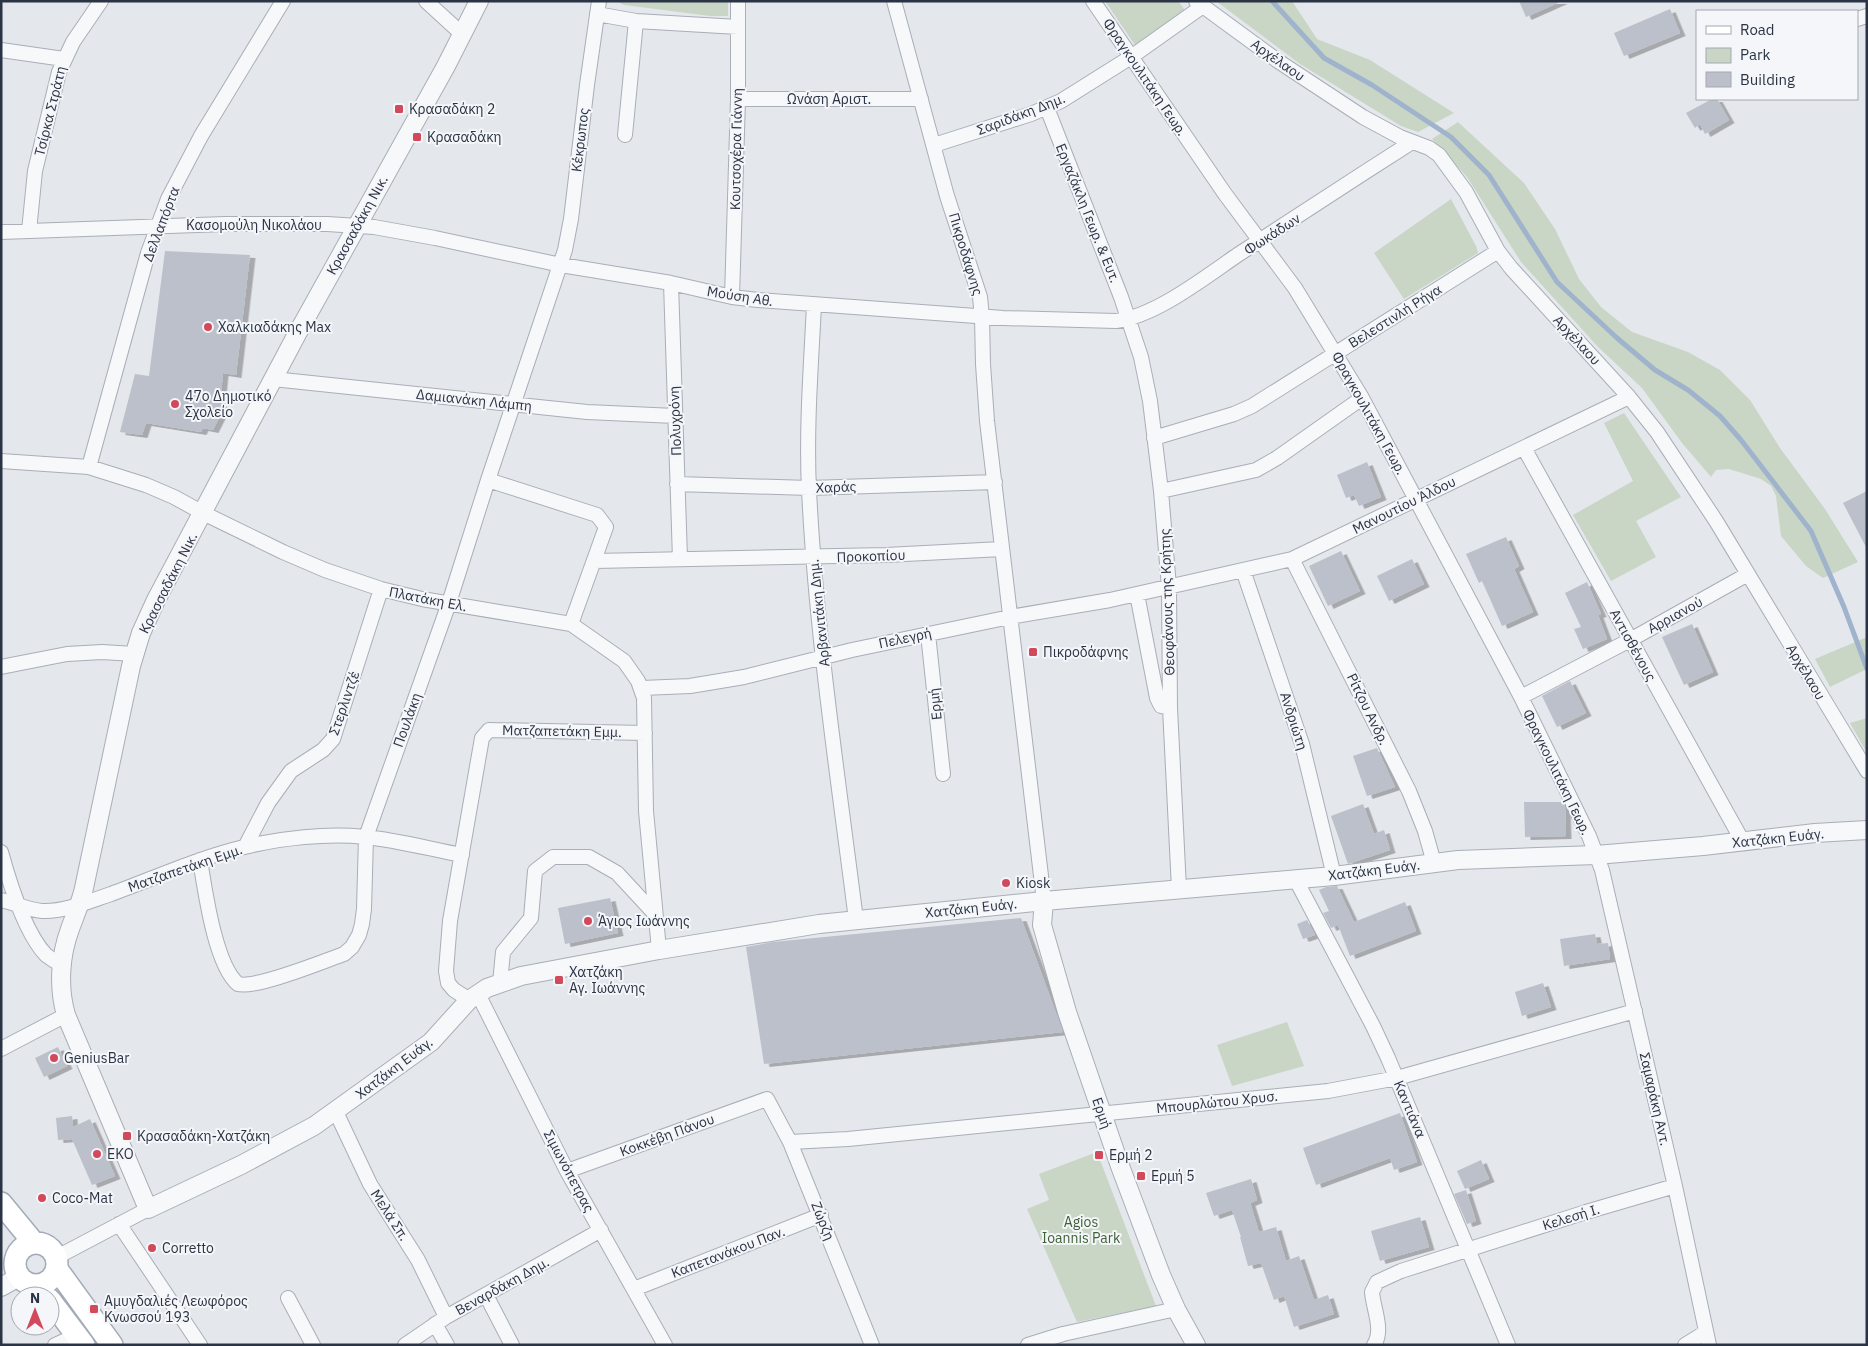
<svg xmlns="http://www.w3.org/2000/svg" width="1868" height="1346" viewBox="0 0 1868 1346" font-family="'IBM Plex Sans',sans-serif">
<style>
.green{fill:#c9d6c5}
.lines{fill:none;stroke-linecap:round;stroke-linejoin:round}
.stream{stroke:#9fb4cc;stroke-width:5}
.building{fill:#bbc0ca;filter:url(#shadow)}
.minor-casing{stroke:#a9aeb7;stroke-width:16}
.tertiary-casing{stroke:#a9aeb7;stroke-width:20}
.primary-casing{stroke:#a3abb8;stroke-width:24}
.minor{stroke:#f7f8fa;stroke-width:14}
.tertiary{stroke:#f7f8fa;stroke-width:18}
.primary{stroke:#fff;stroke-width:21}
.poi-dot{fill:#d1495b;stroke:#f4f6f9;stroke-width:2}
.labels{text-anchor:middle;stroke-width:4;stroke-linejoin:round;paint-order:stroke}
.street-label{font-size:14px;fill:#2b3445;stroke:#f4f6f9}
.poi-label{font-size:14px;fill:#2b3445;stroke:#f4f6f9;text-anchor:start}
.park-label{font-size:14px;fill:#3f6138;stroke:#f4f6f9}
</style>
<defs>
<filter id="shadow"><feDropShadow dx="5.5" dy="3" stdDeviation="0" flood-color="#0004"/></filter>
</defs>
<rect width="100%" height="100%" fill="#e4e7ec"/>
<!-- green -->
<path class="green" d="M617 1H728V16H710L624 5Z
M1105 1H1178L1185 10 1135 45Z
M1216 1H1292L1317 39 1370 60 1454 113 1418 132 1401 126 1300 64Z
M1458 122 1524 183 1555 229 1579 279 1601 307 1632 332 1688 352 1720 370 1750 400 1780 448 1825 509 1858 562 1823 578 1806 566 1781 536 1776 496 1771 486 1761 479 1729 469 1716 470 1711 477 1682 443 1642 388 1598 347 1521 262 1467 177 1432 139Z
M1451 199 1476 246 1478 253 1404 299 1374 253Z
M1624 413 1681 497 1636 521 1656 557 1611 581 1573 515 1633 481 1604 423Z
M1867 637V669L1830 687 1815 659Z
M1867 718V753L1850 723Z
M1287 1022 1304 1066 1232 1086 1217 1045Z
M1097 1152 1156 1306 1077 1322 1027 1209 1049 1200 1039 1174Z"/>
<g class="lines">
<!-- stream -->
<path class="stream" d="M1272 1 1324 58 1372 85 1451 137 1489 175 1557 282 1617 338 1655 370 1688 390 1720 416 1741 440 1811 531 1844 607 1867 669"/>
</g>
<!-- building -->
<path class="building" d="M1519 1H1562L1526 17Z
M1670 9 1680 33 1624 56 1614 33Z
M1712 99H1717L1729 120 1705 134 1700 124 1695 128 1686 113Z
M165 251 250 255 236 375 223 373 220 403 225 406 213 430 203 428 201 432 146 423 142 435 120 432 135 374 149 376Z
M1367 462 1381 497 1359 506 1354 495 1346 498 1337 475Z
M1867 491V549L1843 503Z
M1506 537 1519 566 1514 569 1533 612 1502 626 1482 581 1479 583 1466 554Z
M1341 551 1360 591 1328 606 1309 566Z
M1412 559 1424 584 1389 601 1377 576Z
M1587 582 1601 614 1598 615 1607 639 1583 649 1574 629 1581 627 1565 593Z
M1692 624 1713 672 1684 685 1662 637Z
M1570 681 1586 713 1557 727 1542 696Z
M1377 748 1395 787 1367 796 1353 756Z
M1524 802H1562L1565 807 1566 836 1525 837Z
M1363 804 1374 834 1384 830 1390 850 1348 864 1331 816Z
M1337 886 1354 922 1405 902 1416 931 1350 956 1338 925 1331 928 1323 913 1329 911 1319 890 1326 887Z
M610 898 618 933 565 944 558 908Z
M1021 918 1063 1032 764 1064 746 947 773 942Z
M1307 920 1315 935 1303 939 1297 924Z
M1595 934 1597 944 1608 943 1610 959 1564 966 1560 939Z
M1543 983 1551 1007 1522 1016 1515 992Z
M58 1047 67 1066 44 1077 35 1058Z
M1400 1113 1417 1162 1394 1170 1390 1158 1316 1185 1303 1148Z
M72 1116 73 1127 90 1119 115 1176 92 1185 72 1139 58 1140 56 1118Z
M1481 1160 1489 1179 1465 1189 1457 1171Z
M1251 1179 1257 1200 1250 1203 1259 1232 1276 1227 1286 1261 1299 1256 1314 1300 1328 1295 1334 1314 1294 1327 1284 1296 1274 1300 1261 1263 1248 1266 1240 1237H1241L1232 1210 1214 1216 1206 1193Z
M1466 1190 1476 1221 1467 1224 1454 1194Z
M1420 1217 1429 1247 1380 1261 1371 1231Z"/>
<g class="lines">
<!-- minor casing -->
<g class="minor-casing">
<path id="minor" d="M426 1 462 34
M894 1 947 196 980 297 982 317 983 364 987 421 1044 901
M1093 1 1225 194 1295 288 1362 398 1521 697 1589 836 1602 870 1675 1186 1709 1345
M1196 1 1278 61 1363 117 1400 137 1429 148 1439 155 1466 192 1498 251 1511 268 1629 397 1657 432 1716 521 1867 771
M597 14 636 21 738 27
M1857 19 1867 16
M1 50 64 59
M738 99H921
M1047 108 1121 297 1141 357 1150 401 1161 491 1169 587 1170 708 1179 889
M625 135 636 21
M934 145 1031 114 1061 101 1131 57 1203 6
M29 231 35 171 59 72 73 42 101 1
M1 232 225 224H327L374 227 435 238 561 265 671 283 732 297 758 300 1003 318 1116 321C1156 316 1205 277 1239 254 1296 217 1354 179 1412 142
M671 283 680 559
M732 297 738 99V1
M814 305C811 366 806 429 809 490 816 634 838 777 856 920
M273 379 587 412 675 416
M1154 438 1234 414 1252 406 1498 251
M1524 448 1743 842
M1 461 89 467 146 485 174 497 203 513 283 552 325 570 381 589 422 599 571 624 624 661 638 681 644 698 646 811 659 950
M89 467 148 253 168 199 201 136 283 1
M488 480 597 515 606 527 571 624
M677 484 809 488 995 482
M1161 491 1256 470 1277 458 1362 398
M1292 559 1409 791 1425 831 1434 863
M594 561 886 555 1002 549
M1243 570 1302 744 1334 876
M1137 594 1157 698 1161 706 1170 708
M928 634 943 774
M1 667 67 654 102 652 134 654
M642 688 690 686 744 677 852 650 1010 617 1110 600 1292 559 1629 397
M1521 697 1630 640 1748 574
M245 847 268 803 291 771 323 750 333 739 381 589
M1 852C9 881 25 933 46 955 51 959 56 962 62 965
M200 860C205 890 215 965 238 984 256 989 324 961 344 954L352 947 359 935 362 924 364 909 366 837 449 603 488 480 565 250 571 219 587 85 599 1
M1296 880 1373 1026 1388 1058 1508 1345
M1 900C15 903 28 910 42 911 65 912 90 901 111 894 155 878 198 858 244 847 281 838 327 833 365 837 397 840 430 849 462 855
M500 983 503 952 531 918 535 871 553 857H589L617 873 655 914
M478 994 567 1171 665 1345
M467 1003 465 997 454 990 448 983 446 971 450 921 482 738 489 730 645 733
M1 1049 66 1015
M336 1112 370 1184 418 1260 446 1317
M790 1142 848 1139 1328 1091 1397 1078 1635 1011
M567 1171 767 1099 790 1142 872 1345
M119 1224 200 1345
M57 1257 148 1209
M634 1289 821 1215
M486 1295 512 1345
M288 1298 313 1345
M435 1324 447 1345
M55 1345 77 1335
M405 1345 446 1317 601 1230
M1028 1345 1063 1334 1176 1309
M1374 1345C1384 1330 1373 1308 1372 1292L1377 1282 1401 1271 1586 1212 1675 1186
M1685 1345 1706 1332"/>
</g>
<!-- tertiary casing -->
<g class="tertiary-casing">
<path id="tertiary" d="M479 1 446 66 297 334 156 600 141 633 131 666 84 888C81 902 75 915 70 929 60 956 58 987 66 1015L148 1209 241 1165 314 1126 431 1042 469 1000 487 988 521 976 659 950 819 924 1044 901 1334 876 1458 860 1596 855 1703 846 1815 833 1867 830
M1044 901 1042 925 1067 1012 1120 1166 1161 1275 1176 1309 1196 1345
M1 1287 19 1277"/>
</g>
<!-- primary casing -->
<g class="primary-casing">
<path id="primary" d="M1 1203 34 1243
M15 1264a21 21 0 1 1 42 0a21 21 0 1 1-42 0Z
M57 1269 112 1345
M50 1300 84 1345"/>
</g>
<!-- minor -->
<use href="#minor" class="minor"/>
<!-- tertiary -->
<use href="#tertiary" class="tertiary"/>
<!-- primary -->
<use href="#primary" class="primary"/>
</g>
<!-- markers -->
<g class="poi-dot">
<rect x="394" y="104" width="10" height="10" rx="2.5"/>
<rect x="412" y="132" width="10" height="10" rx="2.5"/>
<circle cx="208" cy="327" r="5"/>
<circle cx="175" cy="404" r="5"/>
<rect x="1028" y="647" width="10" height="10" rx="2.5"/>
<circle cx="1006" cy="883" r="5"/>
<circle cx="588" cy="921" r="5"/>
<rect x="554" y="975" width="10" height="10" rx="2.5"/>
<circle cx="54" cy="1058" r="5"/>
<rect x="122" y="1131" width="10" height="10" rx="2.5"/>
<circle cx="97" cy="1154" r="5"/>
<rect x="1094" y="1150" width="10" height="10" rx="2.5"/>
<rect x="1136" y="1171" width="10" height="10" rx="2.5"/>
<circle cx="42" cy="1198" r="5"/>
<circle cx="152" cy="1248" r="5"/>
<rect x="89" y="1304" width="10" height="10" rx="2.5"/>
</g>
<g class="labels">
<!-- street labels -->
<g class="street-label">
<text transform="translate(1278 60) rotate(35)" y="5">Αρχέλαου</text>
<text transform="translate(1145 77) rotate(56)" y="5">Φραγκουλιτάκη Γεωρ.</text>
<text x="829" y="104">Ωνάση Αριστ.</text>
<text transform="translate(50 111) rotate(-76)" y="5">Τσίρκα Στράτη</text>
<text transform="translate(1021 114) rotate(-21)" y="5">Σαριδάκη Δημ.</text>
<text transform="translate(580 140) rotate(-83)" y="5">Κέκρωπος</text>
<text transform="translate(736 149) rotate(-89)" y="5">Κουτσοχέρα Γιάννη</text>
<text transform="translate(1088 213) rotate(68)" y="5">Εργαζάκλη Γεωρ. &amp; Ευτ.</text>
<text transform="translate(161 224) rotate(-69)" y="5">Δελλαπόρτα</text>
<text x="254" y="230">Κασομούλη Νικολάου</text>
<text transform="translate(357 225) rotate(-61)" y="5">Κρασσαδάκη Νικ.</text>
<text transform="translate(1272 234) rotate(-33)" y="5">Φωκάδων</text>
<text transform="translate(966 254) rotate(73)" y="5">Πικροδάφνης</text>
<text transform="translate(740 296) rotate(9)" y="5">Μούση Αθ.</text>
<text transform="translate(1395 316) rotate(-32)" y="5">Βελεστινλή Ρήγα</text>
<text transform="translate(1577 340) rotate(47)" y="5">Αρχέλαου</text>
<text transform="translate(474 400) rotate(6)" y="5">Δαμιανάκη Λάμπη</text>
<text transform="translate(1369 413) rotate(61)" y="5">Φραγκουλιτάκη Γεωρ.</text>
<text transform="translate(675 421) rotate(-92)" y="5">Πολυχρόνη</text>
<text transform="translate(836 487) rotate(-2)" y="5">Χαράς</text>
<text transform="translate(1404 505) rotate(-26)" y="5">Μανουτίου Άλδου</text>
<text transform="translate(871 556) rotate(-2)" y="5">Προκοπίου</text>
<text transform="translate(168 583) rotate(-63)" y="5">Κρασσαδάκη Νικ.</text>
<text transform="translate(428 599) rotate(11)" y="5">Πλατάκη Ελ.</text>
<text transform="translate(1167 602) rotate(-92)" y="5">Θεοφάνους της Κρήτης</text>
<text transform="translate(819 613) rotate(-96)" y="5">Αρβανιτάκη Δημ.</text>
<text transform="translate(1675 615) rotate(-29)" y="5">Αρριανού</text>
<text transform="translate(905 638) rotate(-12)" y="5">Πελεγρή</text>
<text transform="translate(1633 645) rotate(61)" y="5">Αντισθένους</text>
<text transform="translate(1806 672) rotate(59)" y="5">Αρχέλαου</text>
<text transform="translate(344 703) rotate(-71)" y="5">Στερλιντζέ</text>
<text transform="translate(935 704) rotate(-96)" y="5">Ερμή</text>
<text transform="translate(1368 709) rotate(64)" y="5">Ρίτζου Ανδρ.</text>
<text transform="translate(407 720) rotate(-70)" y="5">Πουλάκη</text>
<text transform="translate(1294 721) rotate(72)" y="5">Ανδριώτη</text>
<text transform="translate(562 731) rotate(1)" y="5">Ματζαπετάκη Εμμ.</text>
<text transform="translate(1557 772) rotate(64)" y="5">Φραγκουλιτάκη Γεωρ.</text>
<text transform="translate(1778 838) rotate(-6)" y="5">Χατζάκη Ευάγ.</text>
<text transform="translate(185 868) rotate(-19)" y="5">Ματζαπετάκη Εμμ.</text>
<text transform="translate(1374 870) rotate(-7)" y="5">Χατζάκη Ευάγ.</text>
<text transform="translate(971 908) rotate(-6)" y="5">Χατζάκη Ευάγ.</text>
<text transform="translate(394 1068) rotate(-37)" y="5">Χατζάκη Ευάγ.</text>
<text transform="translate(1655 1099) rotate(77)" y="5">Σαμαράκη Αντ.</text>
<text transform="translate(1217 1102) rotate(-6)" y="5">Μπουρλώτου Χρυσ.</text>
<text transform="translate(1410 1109) rotate(67)" y="5">Καντιάνα</text>
<text transform="translate(1102 1113) rotate(71)" y="5">Ερμή</text>
<text transform="translate(667 1135) rotate(-20)" y="5">Κοκκέβη Πάνου</text>
<text transform="translate(569 1171) rotate(62)" y="5">Σιμωνόπετρας</text>
<text transform="translate(390 1215) rotate(57)" y="5">Μελά Σπ.</text>
<text transform="translate(1571 1217) rotate(-17)" y="5">Κελεσή Ι.</text>
<text transform="translate(823 1221) rotate(68)" y="5">Ζώρζη</text>
<text transform="translate(728 1252) rotate(-21)" y="5">Καπετανάκου Παν.</text>
<text transform="translate(502 1286) rotate(-29)" y="5">Βεναρδάκη Δημ.</text>
</g>
<!-- poi labels -->
<g class="poi-label">
<text x="409" y="114">Κρασαδάκη 2</text>
<text x="427" y="142">Κρασαδάκη</text>
<text x="218" y="332">Χαλκιαδάκης Max</text>
<text x="185" y="401">47ο Δημοτικό<tspan x="185" dy="16">Σχολείο</tspan></text>
<text x="1043" y="657">Πικροδάφνης</text>
<text x="1016" y="888">Kiosk</text>
<text x="598" y="926">Άγιος Ιωάννης</text>
<text x="569" y="977">Χατζάκη<tspan x="569" dy="16">Αγ. Ιωάννης</tspan></text>
<text x="64" y="1063">GeniusBar</text>
<text x="137" y="1141">Κρασαδάκη-Χατζάκη</text>
<text x="107" y="1159">EKO</text>
<text x="1109" y="1160">Ερμή 2</text>
<text x="1151" y="1181">Ερμή 5</text>
<text x="52" y="1203">Coco-Mat</text>
<text x="162" y="1253">Corretto</text>
<text x="104" y="1306">Αμυγδαλιές Λεωφόρος<tspan x="104" dy="16">Κνωσσού 193</tspan></text>
</g>
<!-- park labels -->
<g class="park-label">
<text x="1081" y="1227">Agios<tspan x="1081" dy="16">Ioannis Park</tspan></text>
</g>
</g>
<!-- border -->
<rect width="1868" height="1346" fill="none" stroke="#2b3445" stroke-width="5"/>
<!-- legend -->
<rect x="1696" y="10" width="162" height="90" fill="#f4f6f9" stroke="#a4a8b1"/>
<rect x="1706" y="26" width="25" height="8" fill="#ffffff" stroke="#a4a8b1"/>
<text x="1740" y="35" font-size="15" fill="#2b3445">Road</text>
<rect x="1706" y="48" width="25" height="15" fill="#c9d6c5" stroke="#a4a8b1"/>
<text x="1740" y="60" font-size="15" fill="#2b3445">Park</text>
<rect x="1706" y="72" width="25" height="15" fill="#bbc0ca" stroke="#a4a8b1"/>
<text x="1740" y="85" font-size="15" fill="#2b3445">Building</text>
<!-- north arrow -->
<g transform="translate(35 1311)"><circle r="24" fill="#f4f6f9" stroke="#a4a8b1"/>
<path d="M0-4L9 19L0 12L-9 19Z" fill="#d1495b"/>
<text y="-8" font-size="14" font-weight="bold" text-anchor="middle" fill="#2b3445">N</text>
</g>
</svg>
